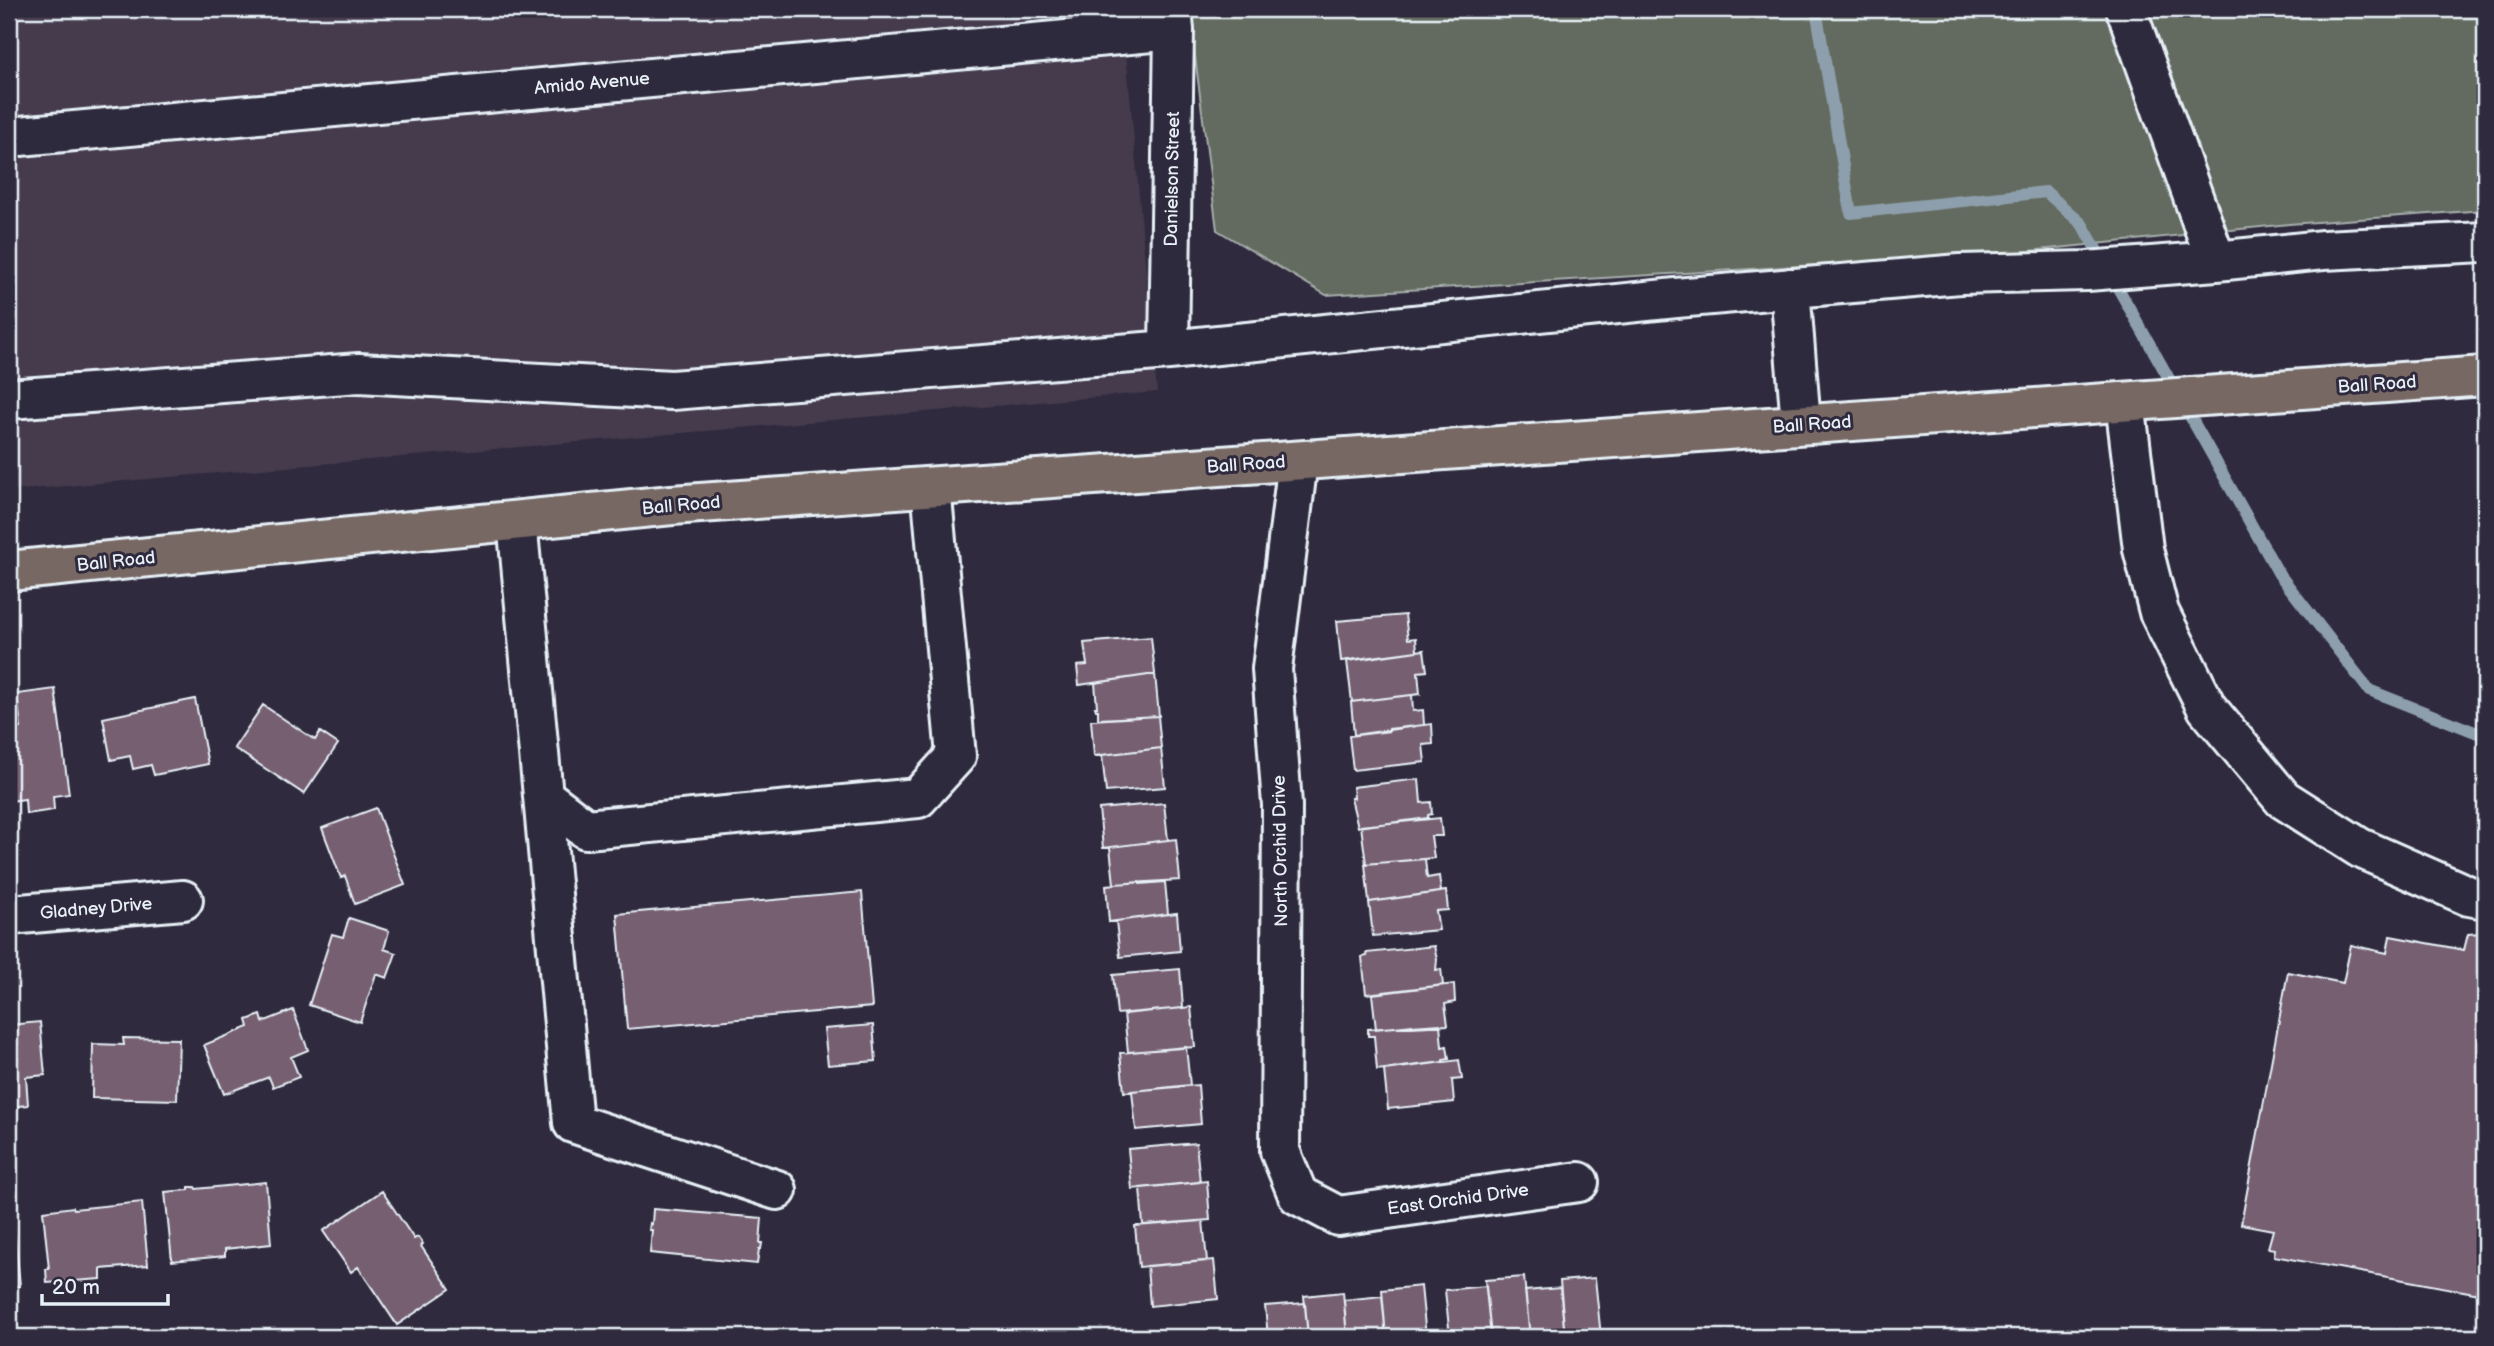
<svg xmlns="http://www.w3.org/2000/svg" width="2494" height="1346" viewBox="0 0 2494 1346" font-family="'Balsamiq Sans',sans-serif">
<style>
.built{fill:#443a4d}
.green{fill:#646b5f;stroke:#a6aeac;stroke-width:2}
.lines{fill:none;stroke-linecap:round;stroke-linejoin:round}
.stream{stroke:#8d9fac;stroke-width:12}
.building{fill:#765e71;stroke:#e8f1f8;stroke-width:2}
.minor-casing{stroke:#e8f1f8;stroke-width:44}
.major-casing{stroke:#e8f1f8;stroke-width:44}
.minor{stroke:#2f2a3d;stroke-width:38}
.major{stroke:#776864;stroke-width:38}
.labels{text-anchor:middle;stroke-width:6;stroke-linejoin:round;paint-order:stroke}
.street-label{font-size:18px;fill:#e8f1f8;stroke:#2f2a3d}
</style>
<rect width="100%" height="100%" fill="#2f2a3d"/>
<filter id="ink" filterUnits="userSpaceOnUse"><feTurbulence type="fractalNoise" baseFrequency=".0143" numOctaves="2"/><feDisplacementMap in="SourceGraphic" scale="14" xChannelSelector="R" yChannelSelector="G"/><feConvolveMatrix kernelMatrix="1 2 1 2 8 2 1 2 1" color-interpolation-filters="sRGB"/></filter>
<g filter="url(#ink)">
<!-- built -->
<path class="built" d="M9 9H1122L1157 392 9 491Z"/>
<!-- green -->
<path class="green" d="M1189 9H2485V210L2289 224 2010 253 1326 295 1217 230Z"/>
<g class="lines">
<!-- stream -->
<path class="stream" d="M1816 9 1851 213 2046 192 2082 224 2279 574 2369 690 2485 736"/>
</g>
<!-- building -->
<path class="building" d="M1405 615 1408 639 1416 638 1417 651 1341 661 1337 621Z
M1151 637 1155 674 1079 685 1077 666 1087 665 1084 643Z
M1424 650 1427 671 1418 672 1420 694 1352 702 1347 661Z
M1155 674 1159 716 1098 719V710H1096L1095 707H1097L1095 683Z
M55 689 69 794 53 796 54 810 26 814 25 799 11 801 9 795V729L21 728 17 694Z
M1412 695 1413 711 1423 710 1424 725 1354 735 1351 702Z
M195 699 208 764 154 775 151 765 133 769 130 756 111 760 103 718Z
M263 705 315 740 320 732 338 744 304 794 234 748Z
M1158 716 1161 748 1094 756 1091 720Z
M1432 724 1433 744 1423 745 1425 762 1353 770 1349 736 1389 731V729Z
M1161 748 1165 787 1106 792 1102 755Z
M1419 779 1421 803 1431 802 1432 814 1428 815V818L1358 827 1351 798H1354L1353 787Z
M1164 803 1168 840 1103 848 1099 809Z
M376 808 405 885 355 904 345 876 341 878 322 828Z
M1440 818 1442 836H1431L1434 858 1366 864 1361 826Z
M1176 839 1180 880 1114 884 1110 847Z
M1425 859 1427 878 1439 876 1441 892 1369 902 1365 864Z
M1139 882 1140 884 1165 882 1168 914 1109 922 1106 885Z
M1446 891 1448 910 1436 911 1439 930 1373 936 1369 902Z
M862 892 872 1007 627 1029 617 914Z
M1177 913 1180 951 1120 957 1116 921Z
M349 918 389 931 384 949 396 953 387 978 376 974 360 1022 309 1005 332 934 343 937Z
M2481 933 2485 934V1295L2274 1256 2275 1249 2268 1248 2273 1230 2241 1224 2288 972 2343 983 2351 945 2387 953 2390 936 2464 950 2468 934Z
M1434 946 1437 959 1436 970 1441 969 1443 985 1366 994 1362 957 1367 956 1366 953Z
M1180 969 1183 1008 1117 1014 1113 975Z
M1454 984 1455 1002 1445 1004 1448 1025 1412 1027V1025L1376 1029 1372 994Z
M1191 1007 1195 1047 1128 1052 1124 1014Z
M293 1010 308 1050 291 1057 299 1077 273 1087 269 1077 224 1094 204 1045 249 1027 247 1020 261 1015 263 1022Z
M40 1022 45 1075 26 1077 28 1105 9 1107V1025Z
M1440 1024 1442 1047 1447 1046 1449 1059 1443 1060V1062L1377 1070 1374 1036H1368V1029Z
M873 1025 876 1061 828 1065 824 1029Z
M123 1038 179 1039 177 1100 92 1098 93 1044 124 1045Z
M1186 1047 1190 1085 1124 1092 1120 1053Z
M1459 1060 1462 1079 1452 1080 1454 1102 1388 1109 1384 1070Z
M1198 1085 1201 1124 1136 1130 1132 1091Z
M1196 1143 1200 1182 1132 1189 1128 1149Z
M1207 1181 1210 1220 1143 1225 1140 1188Z
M266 1182 271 1244 225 1249V1256L172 1261 165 1192 189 1190V1187H195L196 1189Z
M382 1191 414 1239 418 1237 423 1244 421 1246 450 1289 397 1325 358 1267 351 1272 323 1231Z
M142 1202 148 1265 101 1269V1279L47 1283 46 1269H49L43 1211 73 1207 74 1209Z
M653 1209 762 1218 760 1243H762L761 1249H759L757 1264 650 1253 652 1230H649L650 1223 652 1224Z
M1203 1221 1207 1261 1139 1267 1135 1226Z
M9 1224H14L20 1286 9 1287Z
M1214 1260 1218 1299 1150 1306 1147 1266Z
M1524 1277 1530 1337H1491L1485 1280Z
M1595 1278 1601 1337H1565L1560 1281Z
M1421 1286 1426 1337H1386L1382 1290Z
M1486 1286 1491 1337H1450L1445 1290Z
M1560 1288 1565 1337H1530L1525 1291Z
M1343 1292 1347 1337H1308L1304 1296Z
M1382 1296 1386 1337H1347L1344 1300Z
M1305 1303 1308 1337H1268L1265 1306Z"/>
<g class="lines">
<!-- minor casing -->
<g class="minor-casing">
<path id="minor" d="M2126 9 2216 261 2323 250 2485 242
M9 137 1174 30
M1790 288 1801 424
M1169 350 1174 30 1172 9
M9 399 359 373 672 390 1169 350 1676 298 1960 274 2087 271 2216 261
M2125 402 2143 549 2159 612 2207 708 2283 799 2360 848 2469 896 2485 899
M1298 461 1272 669 1282 805 1280 1151 1298 1195 1338 1216 1579 1182
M517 521 543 796 586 829 918 798 956 756 931 487
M543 796 573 1123 777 1190
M9 915 183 900"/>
</g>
<!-- major casing -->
<g class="major-casing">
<path id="major" d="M9 571 672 505 2485 376"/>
</g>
<!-- minor -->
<use href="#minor" class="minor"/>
<!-- major -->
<use href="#major" class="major"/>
</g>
</g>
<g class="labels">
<!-- street labels -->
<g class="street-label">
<text transform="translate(592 83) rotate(-5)" y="6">Amido Avenue</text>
<text transform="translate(1172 179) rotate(-89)" y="6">Danielson Street</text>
<text transform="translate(2377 384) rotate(-4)" y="6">Ball Road</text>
<text transform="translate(1812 424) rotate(-4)" y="6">Ball Road</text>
<text transform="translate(1246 464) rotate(-4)" y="6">Ball Road</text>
<text transform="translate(681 505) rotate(-5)" y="6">Ball Road</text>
<text transform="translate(116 561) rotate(-6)" y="6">Ball Road</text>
<text transform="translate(1280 851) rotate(-91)" y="6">North Orchid Drive</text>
<text transform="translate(96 908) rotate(-5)" y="6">Gladney Drive</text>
<text transform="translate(1458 1199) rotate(-8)" y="6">East Orchid Drive</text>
</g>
</g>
<!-- margin -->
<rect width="2494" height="1346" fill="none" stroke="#2f2a3d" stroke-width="35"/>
<rect x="18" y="18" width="2459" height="1311" fill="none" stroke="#e8f1f8" stroke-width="2.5" filter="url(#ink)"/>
<!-- scale -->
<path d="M42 1294v10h126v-10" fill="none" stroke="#e8f1f8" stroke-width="3.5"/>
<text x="52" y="1294" font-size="21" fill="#e8f1f8" stroke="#2f2a3d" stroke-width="5" paint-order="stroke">20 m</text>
</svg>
